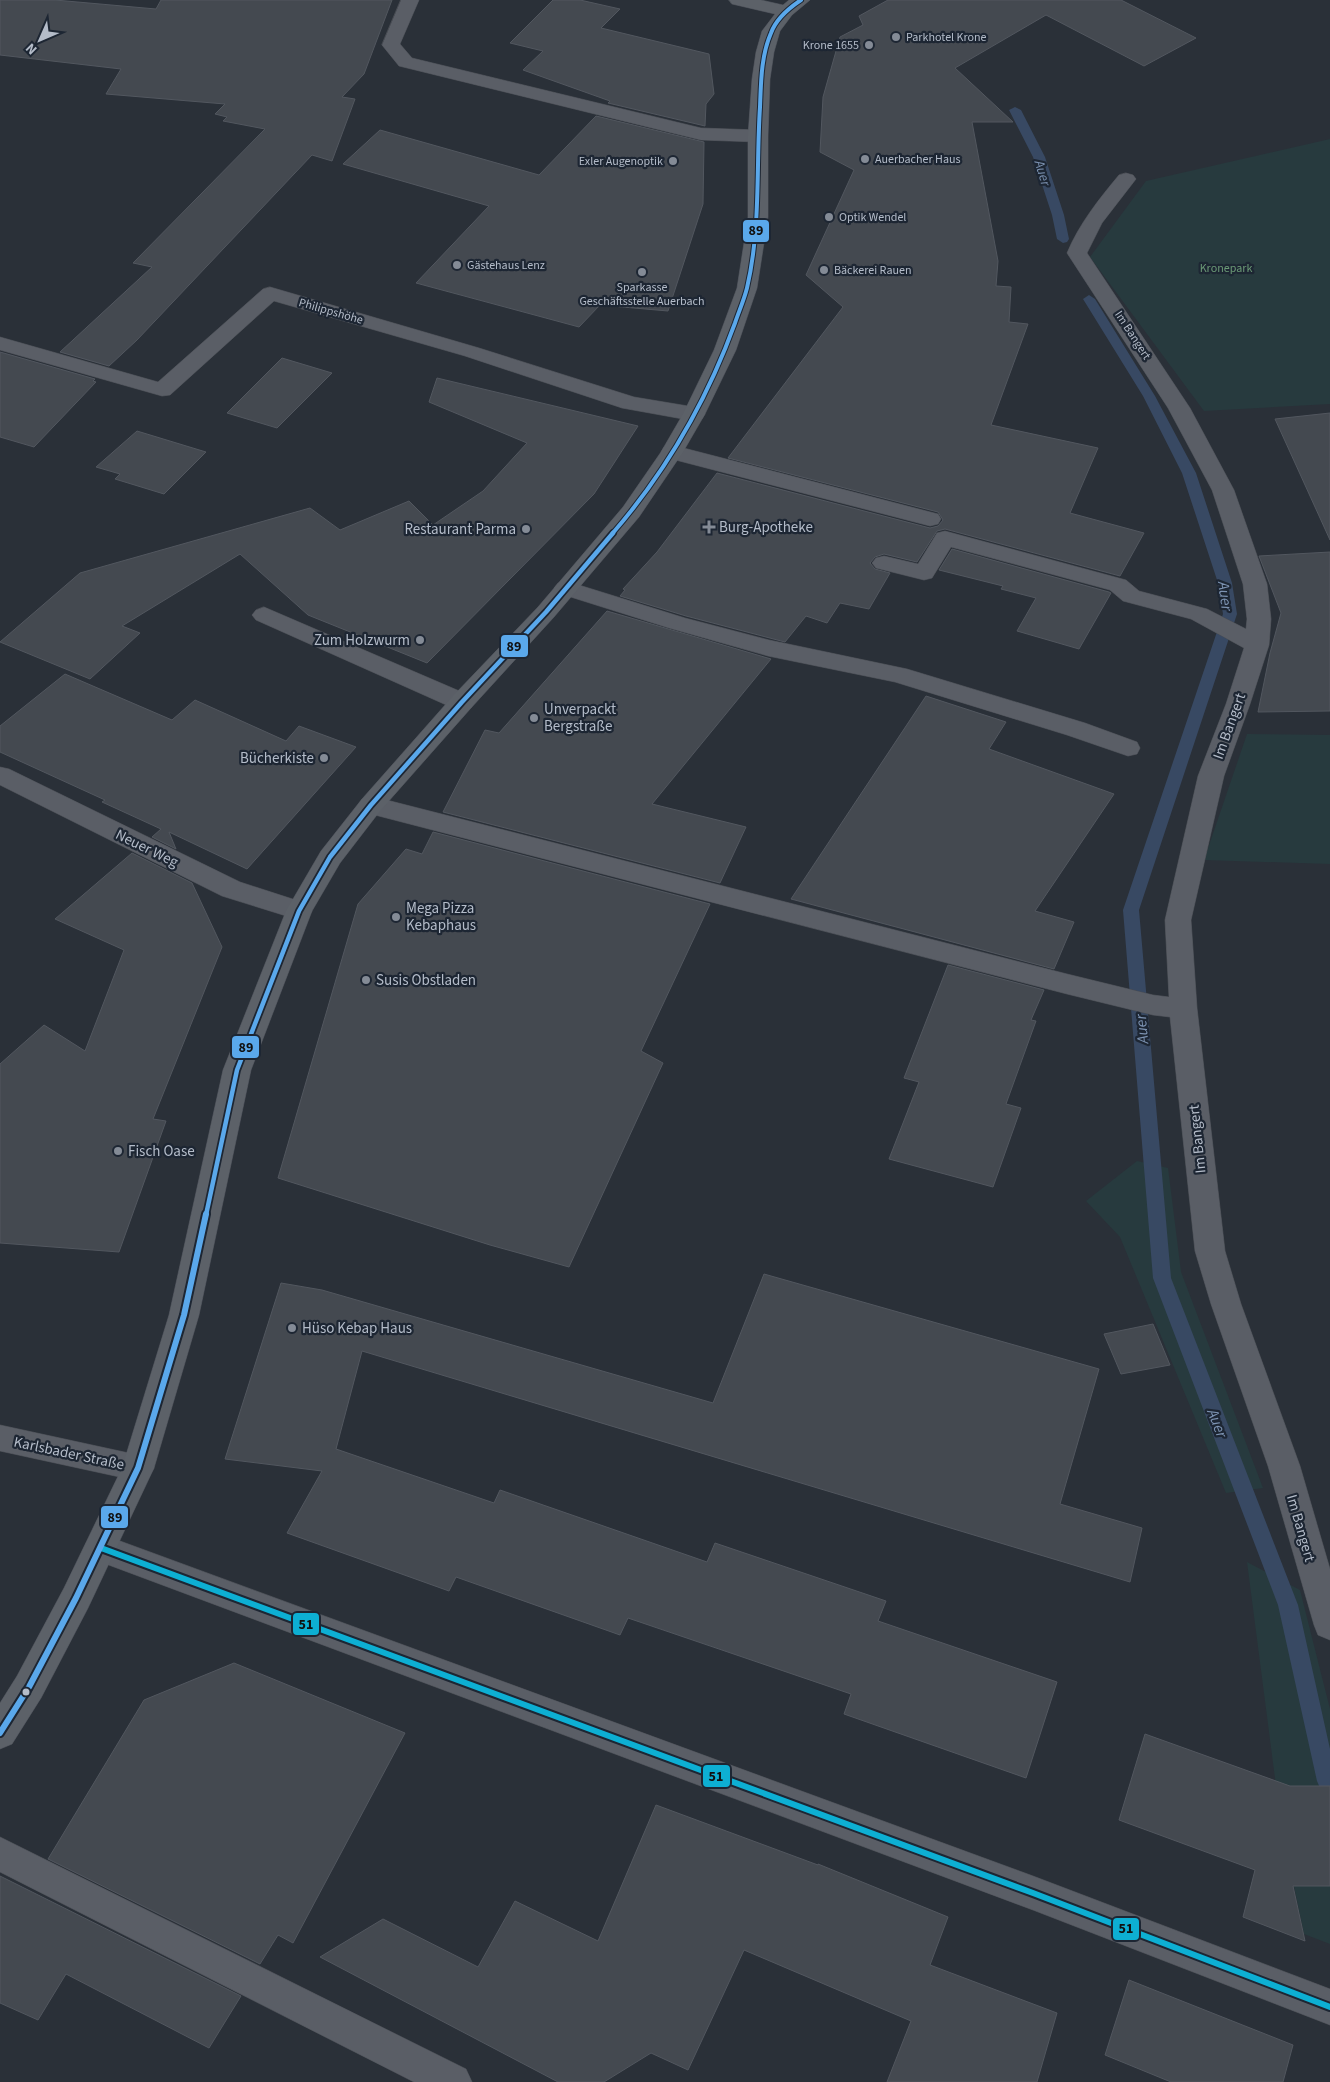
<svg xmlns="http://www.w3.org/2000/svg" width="1330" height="2082" viewBox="0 0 1330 2082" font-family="'Source Sans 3',sans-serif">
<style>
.green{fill:#273a3e}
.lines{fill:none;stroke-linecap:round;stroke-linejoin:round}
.stream{fill:#384963;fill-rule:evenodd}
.building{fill:#444950;stroke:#52575f}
.minor-casing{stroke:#484c53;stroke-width:1}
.major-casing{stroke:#484c55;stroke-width:1}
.minor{fill:#5a5e66;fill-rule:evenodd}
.major{fill:#5c6168;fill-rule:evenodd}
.bus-1-casing{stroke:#1d2633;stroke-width:10}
.bus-2-far2-casing{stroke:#1d2633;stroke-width:6}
.bus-2-far1-casing{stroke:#1d2633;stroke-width:8}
.bus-2-casing{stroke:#1d2633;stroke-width:10}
.bus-1{stroke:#0dafd3;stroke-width:6}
.bus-2-far2{stroke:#5aa8eb;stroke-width:4}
.bus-2-far1{stroke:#5aa8eb;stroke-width:4.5}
.bus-2{stroke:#5aa8eb;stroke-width:6}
.poi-dot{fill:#848b96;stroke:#1d2633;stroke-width:2}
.bus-dot{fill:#b4bcc9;stroke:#1d2633;stroke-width:2}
.labels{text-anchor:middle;stroke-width:4.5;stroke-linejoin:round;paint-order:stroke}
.far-poi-label{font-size:12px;fill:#b4bcc9;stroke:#1d2633;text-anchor:start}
.far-park-label{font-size:12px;fill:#6b9a76;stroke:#1d2633}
.far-street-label{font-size:12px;fill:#b4bcc9;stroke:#1d2633}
.far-water-label{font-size:14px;font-style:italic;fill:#7c92b1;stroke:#1d2633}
.poi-label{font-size:15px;fill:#b4bcc9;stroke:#1d2633;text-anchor:start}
.street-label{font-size:15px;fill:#b4bcc9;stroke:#1d2633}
.water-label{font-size:16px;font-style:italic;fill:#7c92b1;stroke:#1d2633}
.line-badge{stroke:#1d2633;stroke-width:2}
.pale-badge-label{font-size:14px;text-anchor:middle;font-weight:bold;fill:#111}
</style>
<rect width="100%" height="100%" fill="#2a3038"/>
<!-- green -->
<path class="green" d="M1330 139V404L1204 411 1090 257 1146 181Z
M1247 734 1330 735V864L1204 860Z
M1137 1161 1168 1168 1181 1272 1263 1488 1226 1493 1120 1237 1086 1201Z
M1247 1562 1300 1590 1330 1709V1786H1276Z
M1294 1886H1330V1944L1304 1934Z"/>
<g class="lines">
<!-- stream -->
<path class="stream" d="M1015 107 1021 110 1045 157 1064 215 1069 239 1067 242 1063 243 1057 239 1052 215 1033 157 1009 110Z
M1089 295 1095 299 1155 396 1196 473 1232 583 1237 614 1139 910 1171 1278 1298 1605 1330 1749V1789L1327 1790 1320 1788 1317 1781 1278 1605 1153 1278 1123 910 1223 614 1218 583 1182 473 1143 396 1083 299Z"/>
</g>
<!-- building -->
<path class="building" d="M0 0H55L156 9 161 0H392L364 74 342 97 355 99 332 161 312 155 137 340 109 366 60 352 152 267 133 263 265 129 223 121 227 117 215 114 225 104 106 94 121 69 0 55Z
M553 0H580L620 9 601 28 709 54 714 94 706 104 705 126 608 103 610 101 523 70 543 51 510 43Z
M888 0H1121L1196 38 1144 66 1046 15 955 68 1013 122H972L998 261 996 286 1011 287 1009 322 1028 324 991 425 1098 448 1070 513 1144 533 1120 576 945 529 937 531 917 562 884 554 875 557 870 563 875 569 890 573 869 609 840 603 827 623 806 616 785 642 686 616 620 596 625 590 623 589 657 552 717 473 930 528 938 526 943 520 938 512 728 458 843 307 806 275 854 170 820 152 823 97 840 37 863 25 859 16Z
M596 116 704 142 703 204 668 311 600 305 579 327 416 283 489 206 343 164 380 130 539 175Z
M0 352 95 379 93 381 96 382 34 447 0 437Z
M282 358 332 373 277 428 227 413Z
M437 378 638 426 594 494 427 663 308 615 240 554 122 626 140 633 90 679 0 642 80 573 310 508 340 530 409 501 433 525 483 491 527 443 429 402Z
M1330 413V540L1275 419Z
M137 431 206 452 164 494 115 479 120 474 96 467Z
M952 549 1109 592 1111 593 1079 649 1017 631 1036 598 1001 589 1003 586 939 570Z
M1330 552V711L1258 712 1270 653 1281 613 1259 556Z
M607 611 771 659 652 804 746 827 720 883 443 812 485 730 499 733Z
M65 674 172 720 195 700 286 741 299 726 356 747 247 869 169 832 176 849 152 837 161 829 102 802 105 800 0 752V726Z
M926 696 1006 722 989 749 1114 794 1035 911 1074 922 1054 969 791 899Z
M433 832 710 904 641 1051 663 1063 569 1267 490 1245 278 1178 358 904 406 849 422 854Z
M132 853 192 883 222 947 153 1119 166 1121 119 1252 0 1243V1064L44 1025 85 1051 124 950 55 919Z
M948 965 1044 990 1031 1020 1036 1021 1006 1104 1021 1108 993 1187 889 1159 919 1082 904 1078Z
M764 1274 1099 1369 1060 1504 1142 1528 1130 1582 362 1351 336 1449 494 1503 500 1490 707 1562 715 1543 886 1601 878 1621 1057 1682 1026 1778 844 1714 851 1694 628 1618 620 1635 456 1577 449 1591 287 1533 322 1471 225 1459 281 1283 322 1290 713 1403Z
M1153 1324 1170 1365 1121 1374 1104 1334Z
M234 1663 405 1733 293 1943 278 1935 260 1964 48 1859 144 1700Z
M1145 1734 1290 1786H1330V1886H1293L1305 1941 1243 1917 1255 1870 1119 1820Z
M656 1805 818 1865V1864L948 1917 930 1965 1057 2013 1037 2082H887L911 2021 744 1950 688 2070 651 2053 604 2082H558L320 1957 383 1919 478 1967 515 1901 598 1941Z
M0 1876 241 1996 209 2048 66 1974 38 2020 0 2003Z
M1129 1980 1293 2045 1283 2082H1171L1105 2055Z"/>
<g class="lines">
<!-- minor casing -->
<g class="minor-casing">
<path id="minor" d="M401 0H419L400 44 412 58 701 128 758 130 765 132 768 136 765 140 758 142 701 140 399 66 382 45Z
M1126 173 1133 175 1136 179 1102 223 1087 253 1190 408 1234 490 1267 584 1271 619 1269 645 1250 704 1224 776 1191 920 1197 1008 1225 1251 1241 1304 1300 1466 1330 1569V1640L1318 1635 1314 1625 1268 1466 1211 1304 1195 1251 1170 1017 1153 1015 1067 994 371 814 362 811 358 805 362 799 371 796 1067 974 1153 995 1169 997 1165 920 1198 776 1226 704 1244 648 1191 619 1123 601 1110 590 951 547 932 578 924 580 876 568 872 563 876 558 884 556 918 564 937 533 945 531 1126 580 1139 591 1207 609 1246 629 1247 619 1243 584 1212 490 1168 408 1067 253C1079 224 1099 199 1119 175Z
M270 287 479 348 634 397 694 407 702 409 705 414 702 419 694 421 622 408 465 356 274 301 170 395 162 396 0 350V337L158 382 263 289Z
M672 445 938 514 941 519 938 524 930 526 664 457 661 452 664 447Z
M566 581 685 618 769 640 907 669 1085 723 1137 742 1140 748 1137 754 1128 756 1067 735 895 682 768 656 669 628 558 593 554 588 558 583Z
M264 607 471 696 474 702 471 708 462 710 453 708 256 620 252 615 256 610Z
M0 767 9 769 240 882 308 904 312 911 308 918 299 920 222 896 0 785Z
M0 1425 138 1455 149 1459 154 1468 149 1477 138 1481 0 1451Z
M101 1534 1033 1876 1330 1989V2025L1033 1910 90 1558 85 1548 90 1538Z
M0 1837 466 2069 472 2082H414L0 1872Z"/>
</g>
<!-- major casing -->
<g class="major-casing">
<path id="major" d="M729 0H761L783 5 789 0H810L792 15 780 31 774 52 770 79 768 136V217L757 288 736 350 705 414 683 452 639 517 554 617 471 708 380 811 340 863 312 911 251 1070 199 1315 154 1468 88 1608 41 1698 12 1744 0 1749V1703L17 1676 64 1588 122 1468 169 1315 223 1070 286 911 321 851 362 799 453 696 538 607 623 507 661 452 683 414 714 350 737 288 748 217V136L752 79 756 52 762 31 775 14 732 4Z"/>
</g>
<!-- minor -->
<use href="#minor" class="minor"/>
<!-- major -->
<use href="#major" class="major"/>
<!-- bus-1 casing -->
<g class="bus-1-casing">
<path id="bus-1" d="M101 1548 1033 1893 1330 2007"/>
</g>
<!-- bus-2-far2 casing -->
<g class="bus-2-far2-casing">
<path id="bus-2-far2" d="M612 534C665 473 707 400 735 323 739 311 744 300 747 288 761 228 756 167 760 107 761 82 761 56 771 33 776 19 789 8 801 0"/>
</g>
<!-- bus-2-far1 casing -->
<g class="bus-2-far1-casing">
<path id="bus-2-far1" d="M206 1215 237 1070 299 911 330 857 371 805 462 702 546 612 613 533"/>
</g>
<!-- bus-2 casing -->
<g class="bus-2-casing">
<path id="bus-2" d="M0 1733 29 1687 76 1598 138 1468 184 1315 206 1214"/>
</g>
<!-- bus-1 -->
<use href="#bus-1" class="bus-1"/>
<!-- bus-2-far2 -->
<use href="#bus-2-far2" class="bus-2-far2"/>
<!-- bus-2-far1 -->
<use href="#bus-2-far1" class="bus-2-far1"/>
<!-- bus-2 -->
<use href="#bus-2" class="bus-2"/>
</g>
<!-- markers -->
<g class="poi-dot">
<circle cx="896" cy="37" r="5"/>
<circle cx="869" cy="45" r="5"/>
<circle cx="865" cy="159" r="5"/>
<circle cx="673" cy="161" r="5"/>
<circle cx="829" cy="217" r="5"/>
<circle cx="457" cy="265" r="5"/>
<circle cx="824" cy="270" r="5"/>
<circle cx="642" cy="272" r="5"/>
<path d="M706.5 519.5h5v5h5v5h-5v5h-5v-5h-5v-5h5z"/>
<circle cx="526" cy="529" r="5"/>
<circle cx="420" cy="640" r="5"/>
<circle cx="534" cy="718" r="5"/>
<circle cx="324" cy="758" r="5"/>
<circle cx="396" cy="917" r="5"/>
<circle cx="366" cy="980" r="5"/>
<circle cx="118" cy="1151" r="5"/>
<circle cx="292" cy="1328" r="5"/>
</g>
<circle class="bus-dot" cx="26" cy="1692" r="4.5"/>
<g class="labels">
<!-- far-poi labels -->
<g class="far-poi-label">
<text x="906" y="41">Parkhotel Krone</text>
<text x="859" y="49" text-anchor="end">Krone 1655</text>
<text x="875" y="163">Auerbacher Haus</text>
<text x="663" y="165" text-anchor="end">Exler Augenoptik</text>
<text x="839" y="221">Optik Wendel</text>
<text x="467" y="269">Gästehaus Lenz</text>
<text x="834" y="274">Bäckerei Rauen</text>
<text x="642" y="291" text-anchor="middle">Sparkasse<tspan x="642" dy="14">Geschäftsstelle Auerbach</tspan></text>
</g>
<!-- far-park labels -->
<g class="far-park-label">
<text x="1226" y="272">Kronepark</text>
</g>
<!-- far-street labels -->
<g class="far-street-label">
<text transform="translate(331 311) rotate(16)" y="4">Philippshöhe</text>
<text transform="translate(1133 335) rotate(57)" y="4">Im Bangert</text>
</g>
<!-- far-water labels -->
<g class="far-water-label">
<text transform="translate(1043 173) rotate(73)" y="5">Auer</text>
</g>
<!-- poi labels -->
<g class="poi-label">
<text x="719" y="532">Burg-Apotheke</text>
<text x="516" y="534" text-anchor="end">Restaurant Parma</text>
<text x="410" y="645" text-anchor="end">Zum Holzwurm</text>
<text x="544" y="714">Unverpackt<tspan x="544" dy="17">Bergstraße</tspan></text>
<text x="314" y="763" text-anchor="end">Bücherkiste</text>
<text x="406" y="913">Mega Pizza<tspan x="406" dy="17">Kebaphaus</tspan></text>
<text x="376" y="985">Susis Obstladen</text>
<text x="128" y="1156">Fisch Oase</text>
<text x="302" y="1333">Hüso Kebap Haus</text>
</g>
<!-- street labels -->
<g class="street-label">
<text transform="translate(1229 726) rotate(-70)" y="5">Im Bangert</text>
<text transform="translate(147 848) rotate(26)" y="5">Neuer Weg</text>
<text transform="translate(1197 1139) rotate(-96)" y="5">Im Bangert</text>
<text transform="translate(69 1453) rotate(12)" y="5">Karlsbader Straße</text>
<text transform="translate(1301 1528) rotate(74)" y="5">Im Bangert</text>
</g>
<!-- water labels -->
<g class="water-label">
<text transform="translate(1226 596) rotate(82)" y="6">Auer</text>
<text transform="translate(1141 1029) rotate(-95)" y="6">Auer</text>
<text transform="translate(1218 1423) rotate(69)" y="6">Auer</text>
</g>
</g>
<g class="line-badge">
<rect x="742" y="219" width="28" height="24" rx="5" fill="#5aa8eb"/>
<rect x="500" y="634" width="29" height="24" rx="5" fill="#5aa8eb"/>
<rect x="231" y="1035" width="29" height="24" rx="5" fill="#5aa8eb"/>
<rect x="100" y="1505" width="29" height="24" rx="5" fill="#5aa8eb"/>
<rect x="292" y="1612" width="28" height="24" rx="5" fill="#0dafd3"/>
<rect x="702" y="1764" width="29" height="24" rx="5" fill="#0dafd3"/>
<rect x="1112" y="1917" width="28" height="24" rx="5" fill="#0dafd3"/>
</g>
<g class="pale-badge-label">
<text x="756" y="235">89</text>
<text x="514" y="651">89</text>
<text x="246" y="1052">89</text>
<text x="115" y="1522">89</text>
<text x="306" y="1629">51</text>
<text x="716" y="1781">51</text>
<text x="1126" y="1933">51</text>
</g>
<!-- north arrow -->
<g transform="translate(40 40) rotate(225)" stroke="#1d2633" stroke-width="4" paint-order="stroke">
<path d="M0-4L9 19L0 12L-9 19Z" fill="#b4bcc9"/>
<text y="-8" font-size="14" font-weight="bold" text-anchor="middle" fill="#b4bcc9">N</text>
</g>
</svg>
